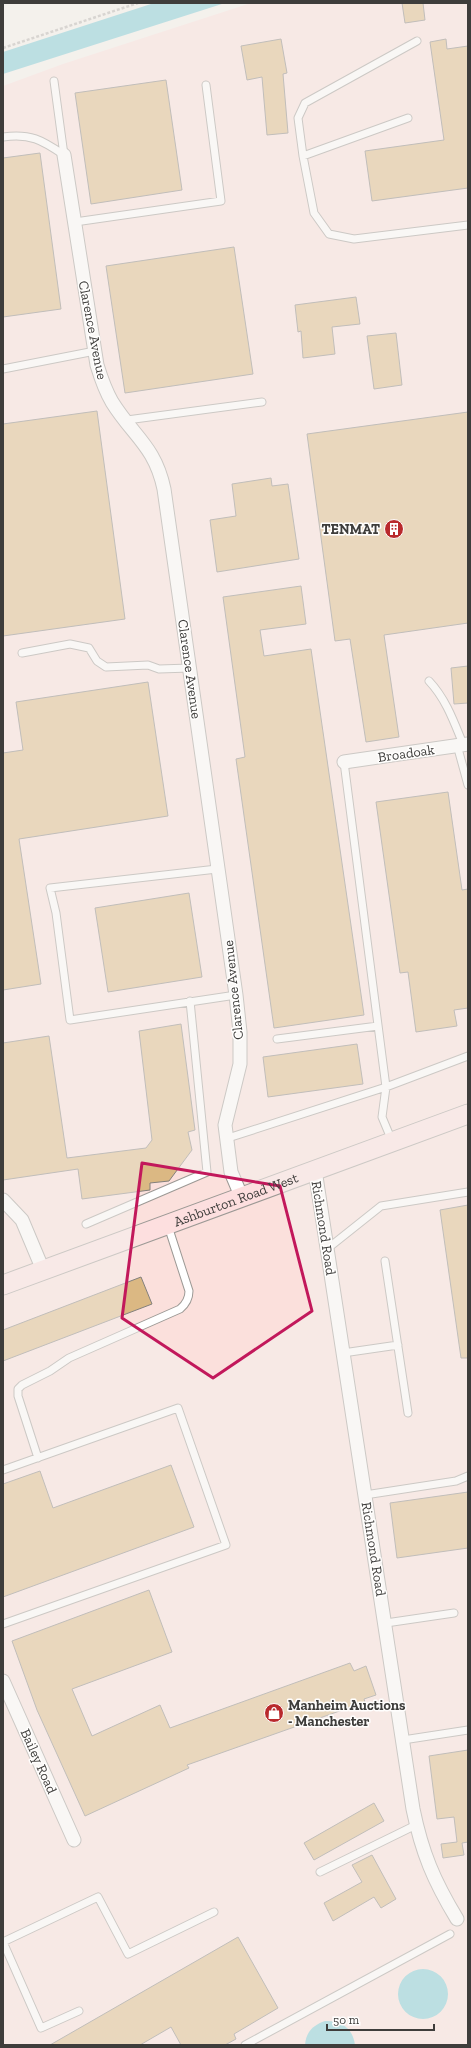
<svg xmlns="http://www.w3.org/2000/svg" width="471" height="2048" viewBox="0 0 471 2048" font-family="'Zilla Slab',serif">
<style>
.industrial{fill:#fbe0dc}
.water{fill:#79cad5}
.building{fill:#dbb883;stroke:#83807c}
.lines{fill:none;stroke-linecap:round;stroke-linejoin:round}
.lane-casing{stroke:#9c9995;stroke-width:9}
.street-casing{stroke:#9c9995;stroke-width:15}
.secondary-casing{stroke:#9c9995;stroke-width:21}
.path{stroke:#b6b3af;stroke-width:2.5;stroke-dasharray:3 2;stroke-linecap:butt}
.lane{stroke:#fff;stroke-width:7}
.street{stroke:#fff;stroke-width:13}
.secondary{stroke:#fddfdf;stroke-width:19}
.marked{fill:none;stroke:#c2185b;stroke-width:3;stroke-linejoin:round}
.labels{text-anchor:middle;stroke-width:3;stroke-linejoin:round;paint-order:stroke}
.street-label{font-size:14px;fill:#3e3d3b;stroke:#fffefd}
.poi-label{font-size:14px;font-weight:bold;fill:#3e3d3b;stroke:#fffefd;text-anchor:end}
</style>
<rect width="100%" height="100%" fill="#f4f1ec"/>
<!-- industrial -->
<path class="industrial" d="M251 3H468V2045H3V86L63 64Z"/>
<!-- water -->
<path class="water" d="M154 3H225L3 74V52Z
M398 1994a25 25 0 1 1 50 0a25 25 0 1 1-50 0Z
M325 2021C342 2020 353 2029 355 2045H305C306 2032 313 2025 325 2021Z"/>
<!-- building -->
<path class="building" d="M402 3H423L425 20 405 23Z
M281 39 287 73 283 74 288 133 267 135 262 77 247 80 241 46Z
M446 39 447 49 468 46V188L372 201 365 151 444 140 430 42Z
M166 80 182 190 91 204 75 93Z
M40 153 61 309 3 317V158Z
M234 247 253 374 125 393 106 266Z
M356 297 360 324 332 327 335 354 303 358 301 331 298 332 295 305Z
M396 333 402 385 374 389 367 336Z
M97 411 125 619 3 636V424Z
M468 412V623L384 635 399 737 366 742 350 639 335 641 307 434Z
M271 478 272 486 288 484 299 559 217 572 210 520 236 516 232 484Z
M301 586 306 624 260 630 264 656 311 649 364 1015 274 1028 236 759 245 757 223 597Z
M468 666V703L454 704 451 668Z
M148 682 168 816 19 839 41 984 3 990V753L23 750 16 702Z
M448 792 462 890 468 889V1008L454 1010 457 1026 416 1032 408 972 400 973 376 802Z
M189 893 202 977 108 992 95 908Z
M181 1024 195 1130 188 1132 192 1150 169 1181 150 1183V1190L82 1199 78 1169 3 1180V1043L49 1036 67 1158 146 1148 152 1140 139 1031Z
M357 1044 363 1084 268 1097 263 1057Z
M468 1205V1358H461L440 1210Z
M141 1277 152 1304 3 1361V1330Z
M171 1465 194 1527 3 1597V1484L40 1471 53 1508Z
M468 1492V1548L397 1558 390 1503Z
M149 1590 172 1652 72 1689 92 1736 160 1705 170 1728 350 1663 354 1671 366 1666 376 1695 364 1699 365 1702 187 1765 189 1768 85 1816 37 1710 12 1641Z
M468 1750V1842L462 1843 464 1855 443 1858 441 1844 457 1842 454 1817 437 1819 429 1756Z
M374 1803 384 1821 314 1860 304 1843Z
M372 1855 396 1899 381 1908 374 1897 333 1921 324 1903 362 1882 352 1865Z
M238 1937 278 2008 234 2034 236 2039 225 2045H181L171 2027 140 2045H50Z"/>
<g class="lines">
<!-- lane casing -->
<g class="lane-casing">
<path id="lane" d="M417 41 305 103 298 118 303 156 314 213 329 234 354 239 468 225
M54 81 64 155
M3 137C30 133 42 140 64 155
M303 156 408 118
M75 222 221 201 206 85
M3 369 95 351
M127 420 262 402
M22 653 70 644 89 648 97 661 106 667 148 665 159 669 190 668
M429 681C446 699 454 722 463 744
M457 745 468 785
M217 869 50 888 56 913 70 1020 236 995
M277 1039 378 1026
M228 1138 386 1087 344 762
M392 1141 382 1117 386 1087 468 1056
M86 1224 207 1172 190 1001
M327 1249 381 1206 468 1192
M385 1261 408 1413
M343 1353 398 1345
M38 1458 18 1396V1389L22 1385 50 1371 69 1358 180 1309C186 1304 189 1299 189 1291L168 1226
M3 1470 178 1408 226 1545 3 1624
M365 1495 456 1481 468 1476
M386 1623 454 1613
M403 1740 468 1730
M320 1872 416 1825
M3 1942 98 1897 128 1954 214 1912
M3 1942 41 2028 79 2011
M245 2045 450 1934"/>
</g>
<!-- street casing -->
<g class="street-casing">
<path id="street" d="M64 155 97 365C101 378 105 390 112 402 133 436 155 446 164 489L236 995 240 1032V1064L225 1125 231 1172 242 1198
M344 762 468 744
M315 1170 413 1809C422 1853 434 1881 457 1919
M3 1200 22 1220 43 1270
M3 1681 74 1840"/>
</g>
<!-- secondary casing -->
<g class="secondary-casing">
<g id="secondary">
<path id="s1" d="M3 1285 468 1114"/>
</g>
</g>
<!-- path -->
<path class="path" d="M3 48 138 3"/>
<!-- lane -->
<use href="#lane" class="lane"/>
<!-- street -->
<use href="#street" class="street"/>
<!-- secondary -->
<use href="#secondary" class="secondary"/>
</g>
<!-- marked area -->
<path d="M0 0H471V2048H0ZM142 1163 280 1186 312 1311 213 1378 122 1318Z" fill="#f4f1ec" fill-opacity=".55" fill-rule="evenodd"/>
<path class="marked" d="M142 1163 280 1186 312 1311 213 1378 122 1318Z"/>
<!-- icons -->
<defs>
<g id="building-disc" transform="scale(1)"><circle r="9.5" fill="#b9292c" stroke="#fffefd"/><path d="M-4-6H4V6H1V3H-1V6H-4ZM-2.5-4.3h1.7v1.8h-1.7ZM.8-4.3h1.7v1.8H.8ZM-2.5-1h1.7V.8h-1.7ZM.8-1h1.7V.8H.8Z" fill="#fff"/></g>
<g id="shop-disc" transform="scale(1)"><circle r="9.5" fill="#b9292c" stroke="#fffefd"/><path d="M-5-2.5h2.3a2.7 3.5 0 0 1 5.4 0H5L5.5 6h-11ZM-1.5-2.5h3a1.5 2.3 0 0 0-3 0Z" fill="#fff"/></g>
</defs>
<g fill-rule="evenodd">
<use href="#building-disc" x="394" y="529"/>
<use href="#shop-disc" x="274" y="1713"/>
</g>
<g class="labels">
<!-- street labels -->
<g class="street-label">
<text transform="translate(93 330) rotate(79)" y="5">Clarence Avenue</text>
<text transform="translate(190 669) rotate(82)" y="5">Clarence Avenue</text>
<text transform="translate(406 753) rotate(-8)" y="5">Broadoak</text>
<text transform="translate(233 990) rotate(-96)" y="5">Clarence Avenue</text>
<text dy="5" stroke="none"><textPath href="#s1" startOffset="248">Ashburton Road West</textPath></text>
<text transform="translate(324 1228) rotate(81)" y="5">Richmond Road</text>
<text transform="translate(374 1549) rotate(81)" y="5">Richmond Road</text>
<text transform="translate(39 1761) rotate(66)" y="5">Bailey Road</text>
</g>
<!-- poi labels -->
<g class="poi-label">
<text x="380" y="534">TENMAT</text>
<text x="288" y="1710" text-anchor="start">Manheim Auctions<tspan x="288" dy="16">- Manchester</tspan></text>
</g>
</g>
<!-- border -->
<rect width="471" height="2048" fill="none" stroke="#3e3d3b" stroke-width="8"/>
<!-- scale -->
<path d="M327 2024v6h107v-6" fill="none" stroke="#3e3d3b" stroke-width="2"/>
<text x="333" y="2024" font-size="12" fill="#3e3d3b" stroke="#fffefd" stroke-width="3" paint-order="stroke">50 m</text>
</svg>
